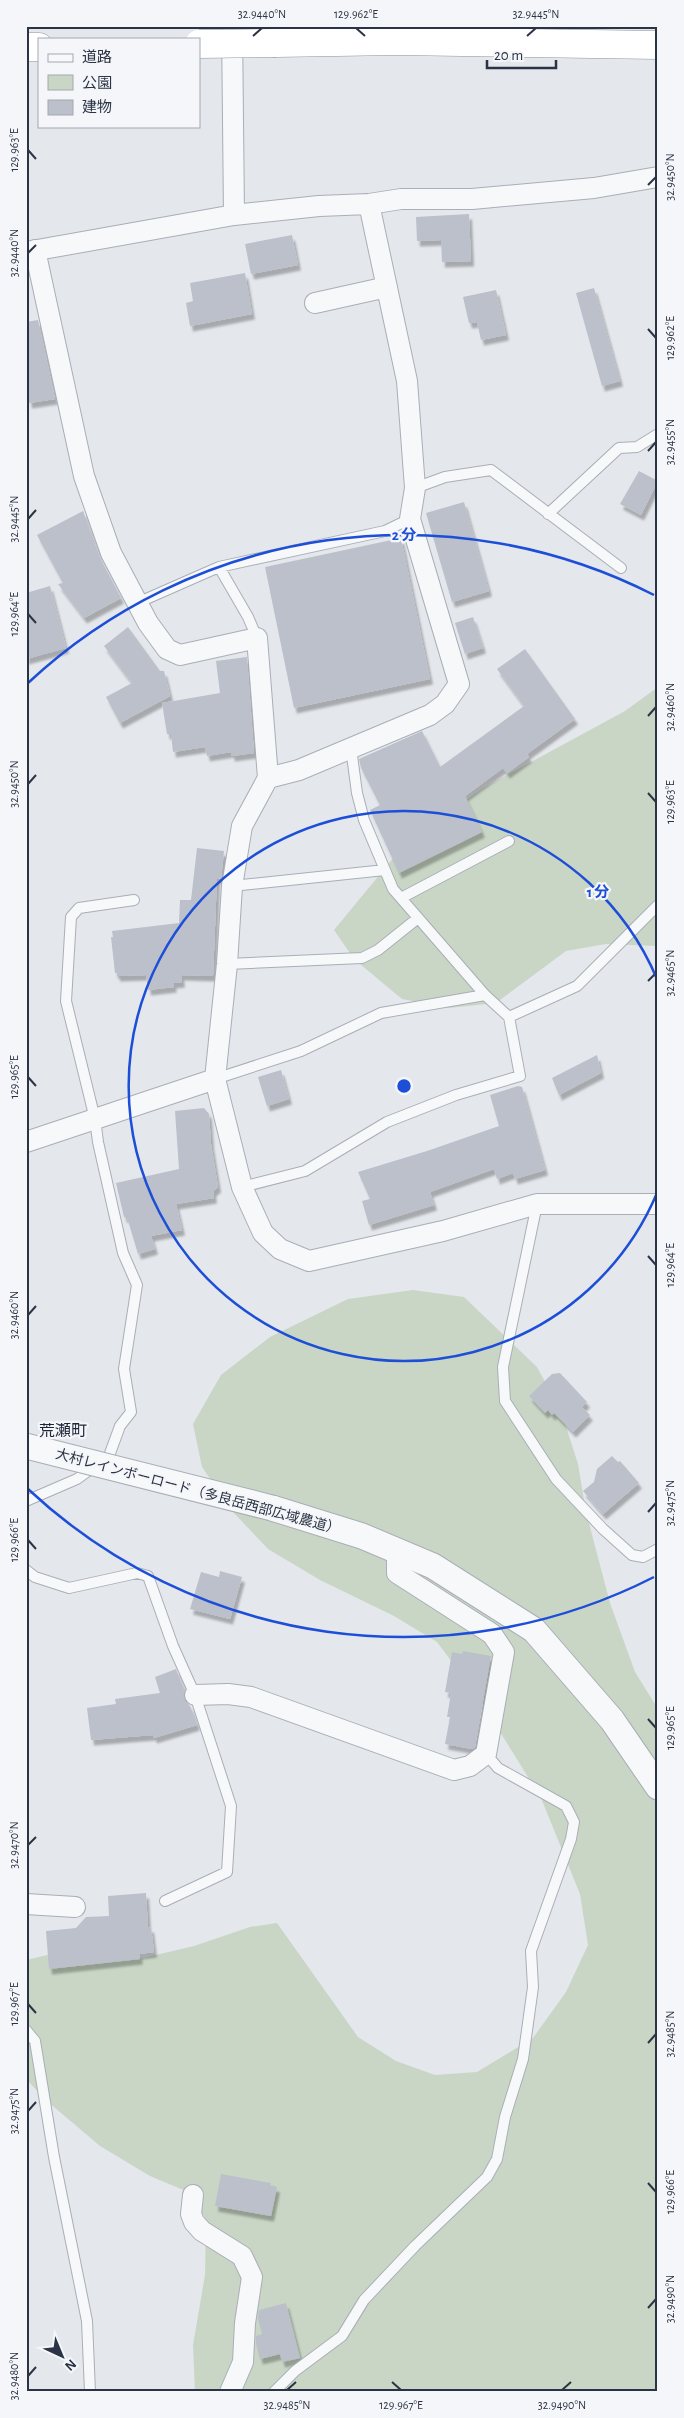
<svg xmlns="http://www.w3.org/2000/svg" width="684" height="2418" viewBox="0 0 684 2418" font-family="'Alegreya Sans','Noto Sans JP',sans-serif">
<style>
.green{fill:#c9d6c5}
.building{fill:#bbc0ca;filter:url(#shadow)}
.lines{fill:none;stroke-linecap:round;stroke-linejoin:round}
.service-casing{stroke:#a9aeb7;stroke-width:12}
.minor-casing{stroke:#a9aeb7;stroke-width:22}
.tertiary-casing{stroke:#a9aeb7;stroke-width:27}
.motorway-casing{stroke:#8b94a3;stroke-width:29}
.service{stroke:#f7f8fa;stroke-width:10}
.minor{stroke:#f7f8fa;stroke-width:20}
.tertiary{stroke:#f7f8fa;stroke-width:25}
.motorway{stroke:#fff;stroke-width:28}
.tertiary-bridge-casing{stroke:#a9aeb7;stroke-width:27;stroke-linecap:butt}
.motorway-bridge-casing{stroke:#8b94a3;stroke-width:29;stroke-linecap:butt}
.tertiary-bridge{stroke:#f7f8fa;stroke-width:25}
.motorway-bridge{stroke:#fff;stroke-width:28}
.ticks{fill:none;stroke:#2b3445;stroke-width:2}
.ring{fill:none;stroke:#1d4ed8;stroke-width:2.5}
.labels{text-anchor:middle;stroke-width:4.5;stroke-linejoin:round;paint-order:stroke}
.street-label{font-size:14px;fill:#2b3445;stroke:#f4f6f9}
.quarter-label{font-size:16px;fill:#1d2536;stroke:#f4f6f9}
.centre{fill:#1d4ed8;stroke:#f4f6f9;stroke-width:2.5}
.ring-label{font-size:15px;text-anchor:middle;font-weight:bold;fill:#1d4ed8;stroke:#f4f6f9;stroke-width:4.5;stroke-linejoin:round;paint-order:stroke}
.neatline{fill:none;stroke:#2b3445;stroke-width:2}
.ticks-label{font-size:12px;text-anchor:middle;fill:#2b3445}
</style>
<defs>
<filter id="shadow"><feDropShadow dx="3" dy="5.5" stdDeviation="1" flood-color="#0004"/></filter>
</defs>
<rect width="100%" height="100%" fill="#e4e7ec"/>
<!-- green -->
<path class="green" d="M658 687V946L606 944 566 951 496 1003 449 1008 402 999 354 959 334 930 409 839 485 787 625 711Z
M413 1290 464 1297 537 1367 561 1411 578 1464 586 1512 610 1603 635 1672 658 1709V2392H195L193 2345 205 2275 206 2219 188 2192 150 2176 100 2146 47 2101 26 2079V1960L60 1952 143 1958 194 1946 250 1927 277 1923 358 2037 396 2061 435 2075 477 2072 533 2038 566 1992 588 1945 580 1894 541 1798 479 1698 437 1642 394 1616 320 1580 268 1549 233 1512 202 1467 193 1424 221 1375 270 1337 348 1299Z"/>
<!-- building -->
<path class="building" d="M469 214 471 261 442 262 441 240 417 241 416 217Z
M292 235 298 265 251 274 245 244Z
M245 273 252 314 190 326 186 303 193 301 190 283Z
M594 288 620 381 602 386 576 293Z
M496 290 506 335 481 340 477 322 469 323 463 297Z
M38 320 55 399 29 403 26 383V322Z
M639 471 658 481 641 515 620 504Z
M464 502 489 591 452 602 426 513Z
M83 511 100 558 121 598 84 618 58 584 63 583 37 535Z
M401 538 430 679 294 708 265 567Z
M50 586 66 648 26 659V593Z
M473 617 483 648 465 654 455 623Z
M128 627 160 671H164L170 696 120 723 106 697 132 683 104 646Z
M525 649 575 719 527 754 529 757 507 773 503 768 465 796 482 832 399 873 370 810 380 805 361 768 359 759 422 731 440 767 524 706 497 669Z
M247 657 254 753 232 756 231 752 207 756 205 747 173 752 171 734H167L162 703 220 693 216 661Z
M197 848 224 851 221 879 217 878 213 976 181 975 182 982 173 983 174 987 148 990 146 975 117 976V973H115L111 937H113L112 931 179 923 180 900H191Z
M597 1055 601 1073 559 1095 552 1078Z
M281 1070 289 1099 267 1106 258 1077Z
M518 1086 522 1087 545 1170 515 1179 513 1173 497 1179 494 1169 430 1192 434 1205 369 1225 362 1201 370 1199 358 1172 427 1151 499 1126 490 1095Z
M204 1108 209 1114 211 1144 218 1187 213 1191 214 1198 176 1204 182 1230 151 1236 155 1249 138 1254 127 1217H124L116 1183 179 1169 175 1111Z
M560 1373 587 1402 582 1407 590 1415 573 1432 554 1413 552 1415 548 1410 545 1413 529 1396 552 1374Z
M612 1456 618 1462 620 1461 639 1483 603 1514 583 1491 594 1482 597 1469Z
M220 1571 242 1577 230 1619 190 1609 201 1572 219 1577Z
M463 1651 491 1656 475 1747 472 1749 445 1744 450 1717H447L451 1693 445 1692 452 1652 462 1654Z
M176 1669 184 1690 185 1701 190 1706 197 1725 154 1738 153 1735 91 1740 87 1708 116 1704 115 1699 160 1693 155 1677Z
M146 1893 148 1928 151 1927 154 1952 139 1954 140 1959 49 1969 46 1931 76 1928 86 1917 109 1916 108 1896Z
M221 2174 271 2183 270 2185 277 2187 271 2216 215 2206Z
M286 2303 300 2358 282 2362 280 2354 260 2359 256 2344V2336L262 2334 258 2318 259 2310Z"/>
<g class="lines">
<!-- service casing -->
<g class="service-casing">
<path id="service" d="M415 488 445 477 491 470 621 568
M548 514 619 448 637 447 658 434
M219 567 248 617 257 638
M137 603 219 567 385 531 410 519
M351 748 357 793 364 820 393 889 485 995
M232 886 385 870
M401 898 509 841
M227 964 362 958 378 950 418 918
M509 1017 577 986 658 905
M215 1079 301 1051 381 1013 485 995 509 1017 520 1076 456 1095 387 1122 305 1171 242 1187
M537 1204 503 1367 505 1401 556 1479 603 1529 632 1555 643 1557 658 1549
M26 1501 77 1479 109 1456 120 1426 131 1412 124 1369 137 1285 123 1253 98 1142 95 1119 66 1001 71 917 79 908 134 900
M26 1570 35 1577 69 1588 137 1573 148 1576 173 1646 195 1695 231 1806 227 1872 165 1901
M26 2030 35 2041 54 2157 87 2321 90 2392
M274 2392 295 2371 342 2336 364 2300 415 2246 487 2177 497 2159 505 2117 523 2059 533 1987 531 1951 571 1839 574 1822 566 1806 498 1768 486 1754"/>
</g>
<!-- minor casing -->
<g class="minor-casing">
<path id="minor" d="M232 26 234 215
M35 250 84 476 111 553 148 623 167 649 180 655 257 638 268 778 242 826 232 886 227 964 215 1079 242 1187 263 1233 280 1249 309 1261 443 1231 537 1204H658
M26 252 234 215 319 206 369 204 401 199H472L594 188 658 177
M315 303 387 287
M268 778 299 770 430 715 445 704 459 684 410 519 415 488 407 381 369 204
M26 1142 215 1079
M195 1695 228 1694 251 1697 454 1770 470 1766 486 1754 504 1652 492 1634 397 1573V1551
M26 1904 75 1907
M193 2195 191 2214 194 2222 202 2231 242 2256 252 2277 245 2323 243 2362 230 2392"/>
</g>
<!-- tertiary casing -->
<g class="tertiary-casing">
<path id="tertiary" d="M272 1508 362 1536 433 1566 534 1630 612 1720 658 1787"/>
</g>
<!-- motorway casing -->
<g class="motorway-casing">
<path id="motorway" d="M276 43 397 41 658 45
M26 47H39"/>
</g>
<!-- service -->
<use href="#service" class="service"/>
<!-- minor -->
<use href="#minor" class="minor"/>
<!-- tertiary -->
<use href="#tertiary" class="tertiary"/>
<!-- motorway -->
<use href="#motorway" class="motorway"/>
<!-- tertiary-bridge casing -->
<g class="tertiary-bridge-casing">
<path id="tertiary-bridge" d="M26 1446 272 1508"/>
</g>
<!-- motorway-bridge casing -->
<g class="motorway-bridge-casing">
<path id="motorway-bridge" d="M199 44 276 43"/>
</g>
<!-- tertiary-bridge -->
<use href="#tertiary-bridge" class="tertiary-bridge"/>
<!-- motorway-bridge -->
<use href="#motorway-bridge" class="motorway-bridge"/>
</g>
<!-- ticks -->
<path class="ticks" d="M356 28 365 36M253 36 262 28M527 36 536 28M28 150 36 159M648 185 656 177M28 253 36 245M648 329 656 338M648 451 656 442M28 519 36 510M28 614 36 623M648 716 656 707M28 784 36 775M648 793 656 802M648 981 656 973M28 1077 36 1086M648 1256 656 1265M28 1315 36 1306M648 1512 656 1503M28 1540 36 1549M648 1719 656 1728M28 1845 36 1837M28 2004 36 2013M648 2043 656 2034M28 2111 36 2102M648 2183 656 2192M648 2308 656 2299M28 2376 36 2367M392 2382 401 2390M287 2390 296 2382M562 2390 571 2382"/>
<!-- distance rings -->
<g class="ring">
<path d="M657 1193A275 275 0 1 1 657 979"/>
<path d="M654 1577A551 551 0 0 1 28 1489M28 683A551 551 0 0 1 654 595"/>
</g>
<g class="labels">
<!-- street labels -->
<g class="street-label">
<text transform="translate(198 1491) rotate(15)" y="5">大村レインボーロード（多良岳西部広域農道）</text>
</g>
<!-- quarter labels -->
<g class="quarter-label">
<text x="63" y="1436">荒瀬町</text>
</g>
</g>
<circle cx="404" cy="1086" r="8" class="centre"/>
<g class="ring-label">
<text x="404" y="540">2 分</text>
<text x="598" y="897">1 分</text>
</g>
<!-- border -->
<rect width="684" height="2418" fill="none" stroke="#f4f6f9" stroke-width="55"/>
<!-- legend -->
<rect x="38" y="38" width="162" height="90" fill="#f4f6f9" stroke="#a4a8b1"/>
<rect x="48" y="54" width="25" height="8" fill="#f7f8fa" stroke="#a4a8b1"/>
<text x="82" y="62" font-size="15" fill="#2b3445">道路</text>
<rect x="48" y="75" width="25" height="15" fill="#c9d6c5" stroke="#a4a8b1"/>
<text x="82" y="88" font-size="15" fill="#2b3445">公園</text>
<rect x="48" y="100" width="25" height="15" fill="#bbc0ca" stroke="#a4a8b1"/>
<text x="82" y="112" font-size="15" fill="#2b3445">建物</text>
<!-- north arrow -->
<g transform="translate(62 2356) rotate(136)" stroke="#f4f6f9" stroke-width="4" paint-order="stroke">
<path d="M0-4L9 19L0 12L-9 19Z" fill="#2b3445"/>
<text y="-8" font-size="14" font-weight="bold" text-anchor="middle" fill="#2b3445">N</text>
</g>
<!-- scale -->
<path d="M487 60v8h69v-8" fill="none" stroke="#2b3445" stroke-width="2.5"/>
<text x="494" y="60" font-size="15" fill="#2b3445" stroke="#f4f6f9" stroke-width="4" paint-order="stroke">20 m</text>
<rect x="28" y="28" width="628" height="2362" class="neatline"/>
<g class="ticks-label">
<text x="262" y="18">32.9440°N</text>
<text x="356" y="18">129.962°E</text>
<text x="536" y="18">32.9445°N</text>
<text transform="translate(14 150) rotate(-90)" y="4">129.963°E</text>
<text transform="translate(670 177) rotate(-90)" y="4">32.9450°N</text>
<text transform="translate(14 253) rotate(-90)" y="4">32.9440°N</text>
<text transform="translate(670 338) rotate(-90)" y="4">129.962°E</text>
<text transform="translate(670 442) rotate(-90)" y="4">32.9455°N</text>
<text transform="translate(14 519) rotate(-90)" y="4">32.9445°N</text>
<text transform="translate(14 614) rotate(-90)" y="4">129.964°E</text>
<text transform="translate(670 707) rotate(-90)" y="4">32.9460°N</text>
<text transform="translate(14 784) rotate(-90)" y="4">32.9450°N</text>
<text transform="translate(670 802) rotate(-90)" y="4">129.963°E</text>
<text transform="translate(670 973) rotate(-90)" y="4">32.9465°N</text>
<text transform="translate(14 1077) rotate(-90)" y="4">129.965°E</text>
<text transform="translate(670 1265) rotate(-90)" y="4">129.964°E</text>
<text transform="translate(14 1315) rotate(-90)" y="4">32.9460°N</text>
<text transform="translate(670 1503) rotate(-90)" y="4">32.9475°N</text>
<text transform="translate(14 1540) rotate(-90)" y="4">129.966°E</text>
<text transform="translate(670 1728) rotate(-90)" y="4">129.965°E</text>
<text transform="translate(14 1845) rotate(-90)" y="4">32.9470°N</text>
<text transform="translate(14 2004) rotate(-90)" y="4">129.967°E</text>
<text transform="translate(670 2034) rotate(-90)" y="4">32.9485°N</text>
<text transform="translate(14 2111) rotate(-90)" y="4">32.9475°N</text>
<text transform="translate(670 2192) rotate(-90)" y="4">129.966°E</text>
<text transform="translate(670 2299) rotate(-90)" y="4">32.9490°N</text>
<text transform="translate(14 2376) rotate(-90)" y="4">32.9480°N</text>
<text x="287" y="2409">32.9485°N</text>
<text x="401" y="2409">129.967°E</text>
<text x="562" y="2409">32.9490°N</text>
</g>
</svg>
